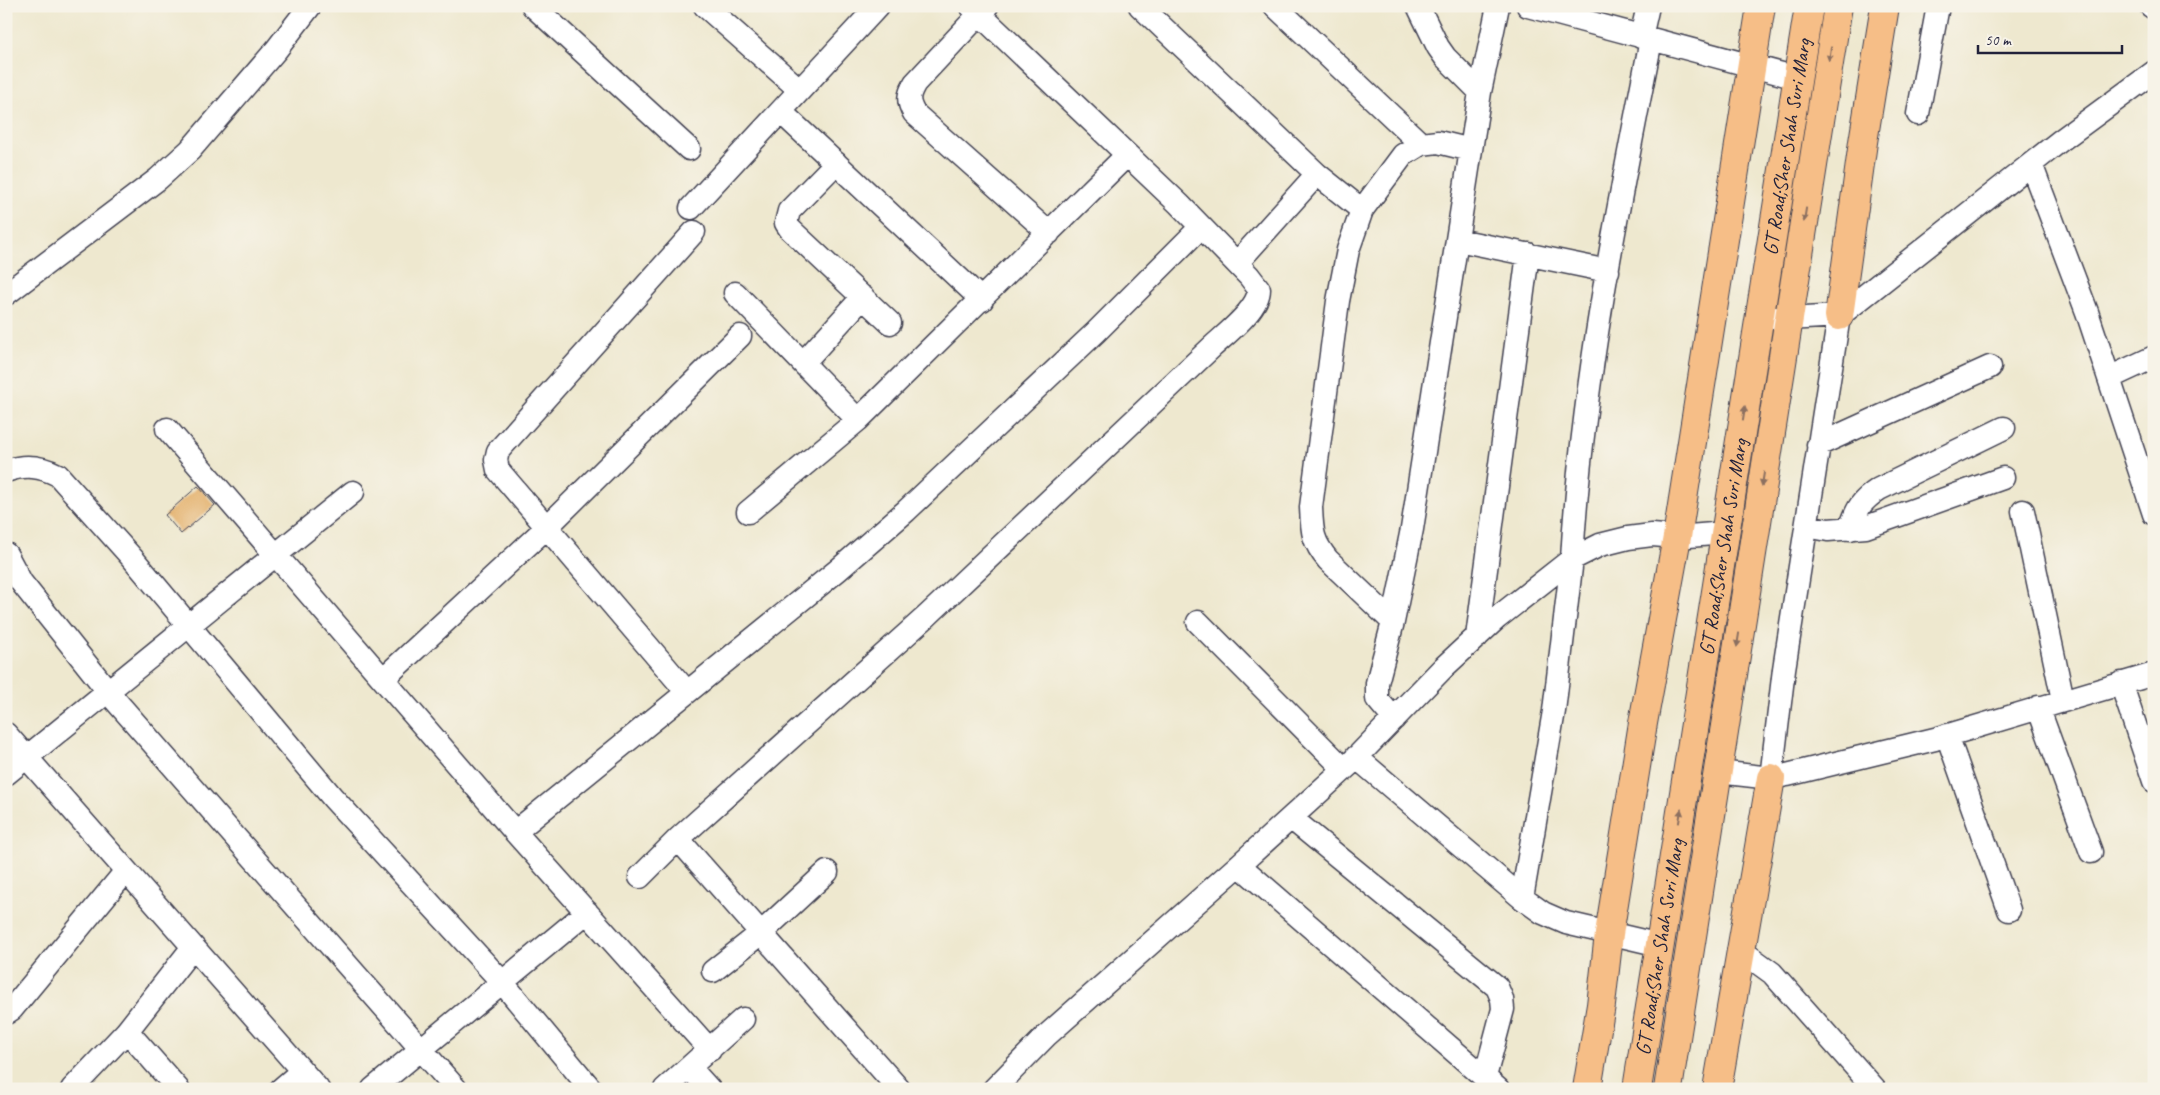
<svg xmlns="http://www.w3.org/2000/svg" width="2160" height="1095" viewBox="0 0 2160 1095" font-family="Caveat,sans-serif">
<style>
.building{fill:#e5b676}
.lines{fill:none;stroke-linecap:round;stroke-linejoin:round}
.minor-casing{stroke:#414051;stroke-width:25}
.major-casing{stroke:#414051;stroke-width:30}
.minor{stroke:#fff;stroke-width:22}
.major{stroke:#f6be87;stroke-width:28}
.oneway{fill:#8c7061}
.labels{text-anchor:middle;stroke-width:4;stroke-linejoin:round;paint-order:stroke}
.street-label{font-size:21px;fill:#22223b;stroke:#f7f3e8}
</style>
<rect width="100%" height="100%" fill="#f7f3e8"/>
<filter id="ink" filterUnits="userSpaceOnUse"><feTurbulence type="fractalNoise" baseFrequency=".02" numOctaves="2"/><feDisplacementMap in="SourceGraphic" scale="10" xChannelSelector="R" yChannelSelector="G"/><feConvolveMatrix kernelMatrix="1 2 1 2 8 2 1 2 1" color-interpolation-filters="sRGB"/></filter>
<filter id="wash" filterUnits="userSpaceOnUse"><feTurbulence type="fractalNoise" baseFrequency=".0096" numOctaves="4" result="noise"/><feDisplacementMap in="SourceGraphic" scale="20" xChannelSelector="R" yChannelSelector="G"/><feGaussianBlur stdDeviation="1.12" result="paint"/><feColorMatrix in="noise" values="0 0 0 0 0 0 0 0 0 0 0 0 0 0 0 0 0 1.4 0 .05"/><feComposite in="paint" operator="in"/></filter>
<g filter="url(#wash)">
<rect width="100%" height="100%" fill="#eee8cf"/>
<g id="blocks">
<!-- building -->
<path class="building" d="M198 486 215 505 181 534 165 515Z"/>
</g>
</g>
<g filter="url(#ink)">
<use href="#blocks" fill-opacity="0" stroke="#414051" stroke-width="1"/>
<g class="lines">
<!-- minor casing -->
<g class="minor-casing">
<path id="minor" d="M533 6 689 149
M705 6 800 90
M987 6 915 83C908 95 907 101 914 113L1049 233
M1140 6 1317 174 1362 210
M1275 6 1421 144
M1418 6 1438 47 1445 57 1480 92
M1528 6 1797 78
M2151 6 2154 8
M1641 37 1648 6
M781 112 982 300
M1918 114 1938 6
M836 163 789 211 786 223 790 229 890 323
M2031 164 2087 312 2154 514
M691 208 878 6
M1458 240 1608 271
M1237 263 1317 174
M735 293 858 420
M6 294 158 179 190 150 276 50 310 6
M1774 318 1788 319 1839 316 2060 141 2154 72
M803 363 863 297
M2109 378 2154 357
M167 429 515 832 710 1050
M1818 445 1990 367
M6 471C25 464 41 466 58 475L134 560 333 798 502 982 591 1089
M2023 511 2063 700
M748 512 858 420 1127 155
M1807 526 1828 530 1866 527 2003 478
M1850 529C1857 508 1861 501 1879 489L2004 428
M6 554 21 582 115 700 456 1089
M1198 622 1344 769
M1393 622 1328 560C1312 541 1312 531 1311 507L1338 301 1348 250 1362 210 1403 155 1421 144 1438 142 1471 150
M1477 637 1528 254
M383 679 547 527 740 336
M2121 683 2154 781
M687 692 498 470 496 460 498 451 694 232
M2038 707 2091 852
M1394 719 1377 699V683L1393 622 1412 529 1480 92 1498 6
M6 734 318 1089
M1947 735 2009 910
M1356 757 1522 898 1543 913 1566 923 1660 945
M1718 772 1771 778 1787 775 1935 739 2154 674
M6 774 353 492
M1771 778 1784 669 1839 316
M1291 818 1497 987 1502 999 1503 1009 1485 1077
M515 832 838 570 906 511 1096 332 1201 227
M678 839 899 1089
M1239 865 1498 1089
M640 877 678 839 927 616 1212 347C1226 334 1259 309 1259 289L1249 276 1179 204 971 6
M1522 898 1554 711 1572 559 1600 545 1628 538 1652 535 1677 537 1725 533
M1741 955 1750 957 1772 973 1875 1089
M713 971 761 933 827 872
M6 1013 12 1009 126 871
M127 1031 178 1089
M690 1068 709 1089
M72 1089 127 1031 193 947
M281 1089 302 1071
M373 1089 587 912
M665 1089 743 1019
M994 1089 1046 1036 1239 865 1351 763 1444 667 1497 618 1572 559C1582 385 1617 211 1651 40"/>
</g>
<!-- major casing -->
<g class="major-casing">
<g id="major">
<path d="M1839 316 1863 142 1885 6"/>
<path d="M1587 1089 1601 1005 1609 934 1643 723 1677 537 1761 6"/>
<path id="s1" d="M1637 1089 1809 6"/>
<path d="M1668 1089 1838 6"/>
<path d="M1717 1089 1771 778"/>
</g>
</g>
<!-- minor -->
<use href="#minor" class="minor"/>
<!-- major -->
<use href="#major" class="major"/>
</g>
<!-- one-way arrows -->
<defs><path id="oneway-solid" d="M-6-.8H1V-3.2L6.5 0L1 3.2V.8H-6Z" transform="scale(1.25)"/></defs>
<g class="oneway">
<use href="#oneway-solid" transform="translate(1830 54) rotate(99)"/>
<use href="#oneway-solid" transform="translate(1805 215) rotate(99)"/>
<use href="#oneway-solid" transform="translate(1744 413) rotate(-81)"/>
<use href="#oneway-solid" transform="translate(1763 479) rotate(99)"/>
<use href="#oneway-solid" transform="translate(1738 640) rotate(99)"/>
<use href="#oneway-solid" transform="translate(1680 816) rotate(-81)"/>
</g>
</g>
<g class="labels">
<!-- street labels -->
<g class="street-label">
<text dy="7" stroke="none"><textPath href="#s1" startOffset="954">GT Road;Sher Shah Suri Marg</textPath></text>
<text dy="7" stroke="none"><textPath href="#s1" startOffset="549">GT Road;Sher Shah Suri Marg</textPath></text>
<text dy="7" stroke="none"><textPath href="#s1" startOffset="144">GT Road;Sher Shah Suri Marg</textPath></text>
</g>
</g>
<!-- margin -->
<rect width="2160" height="1095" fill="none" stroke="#f7f3e8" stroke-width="25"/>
<!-- scale -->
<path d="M1978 45v8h144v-8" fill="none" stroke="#22223b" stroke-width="2.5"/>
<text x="1985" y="45" font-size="15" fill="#22223b" stroke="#f7f3e8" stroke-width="4" paint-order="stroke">50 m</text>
</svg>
